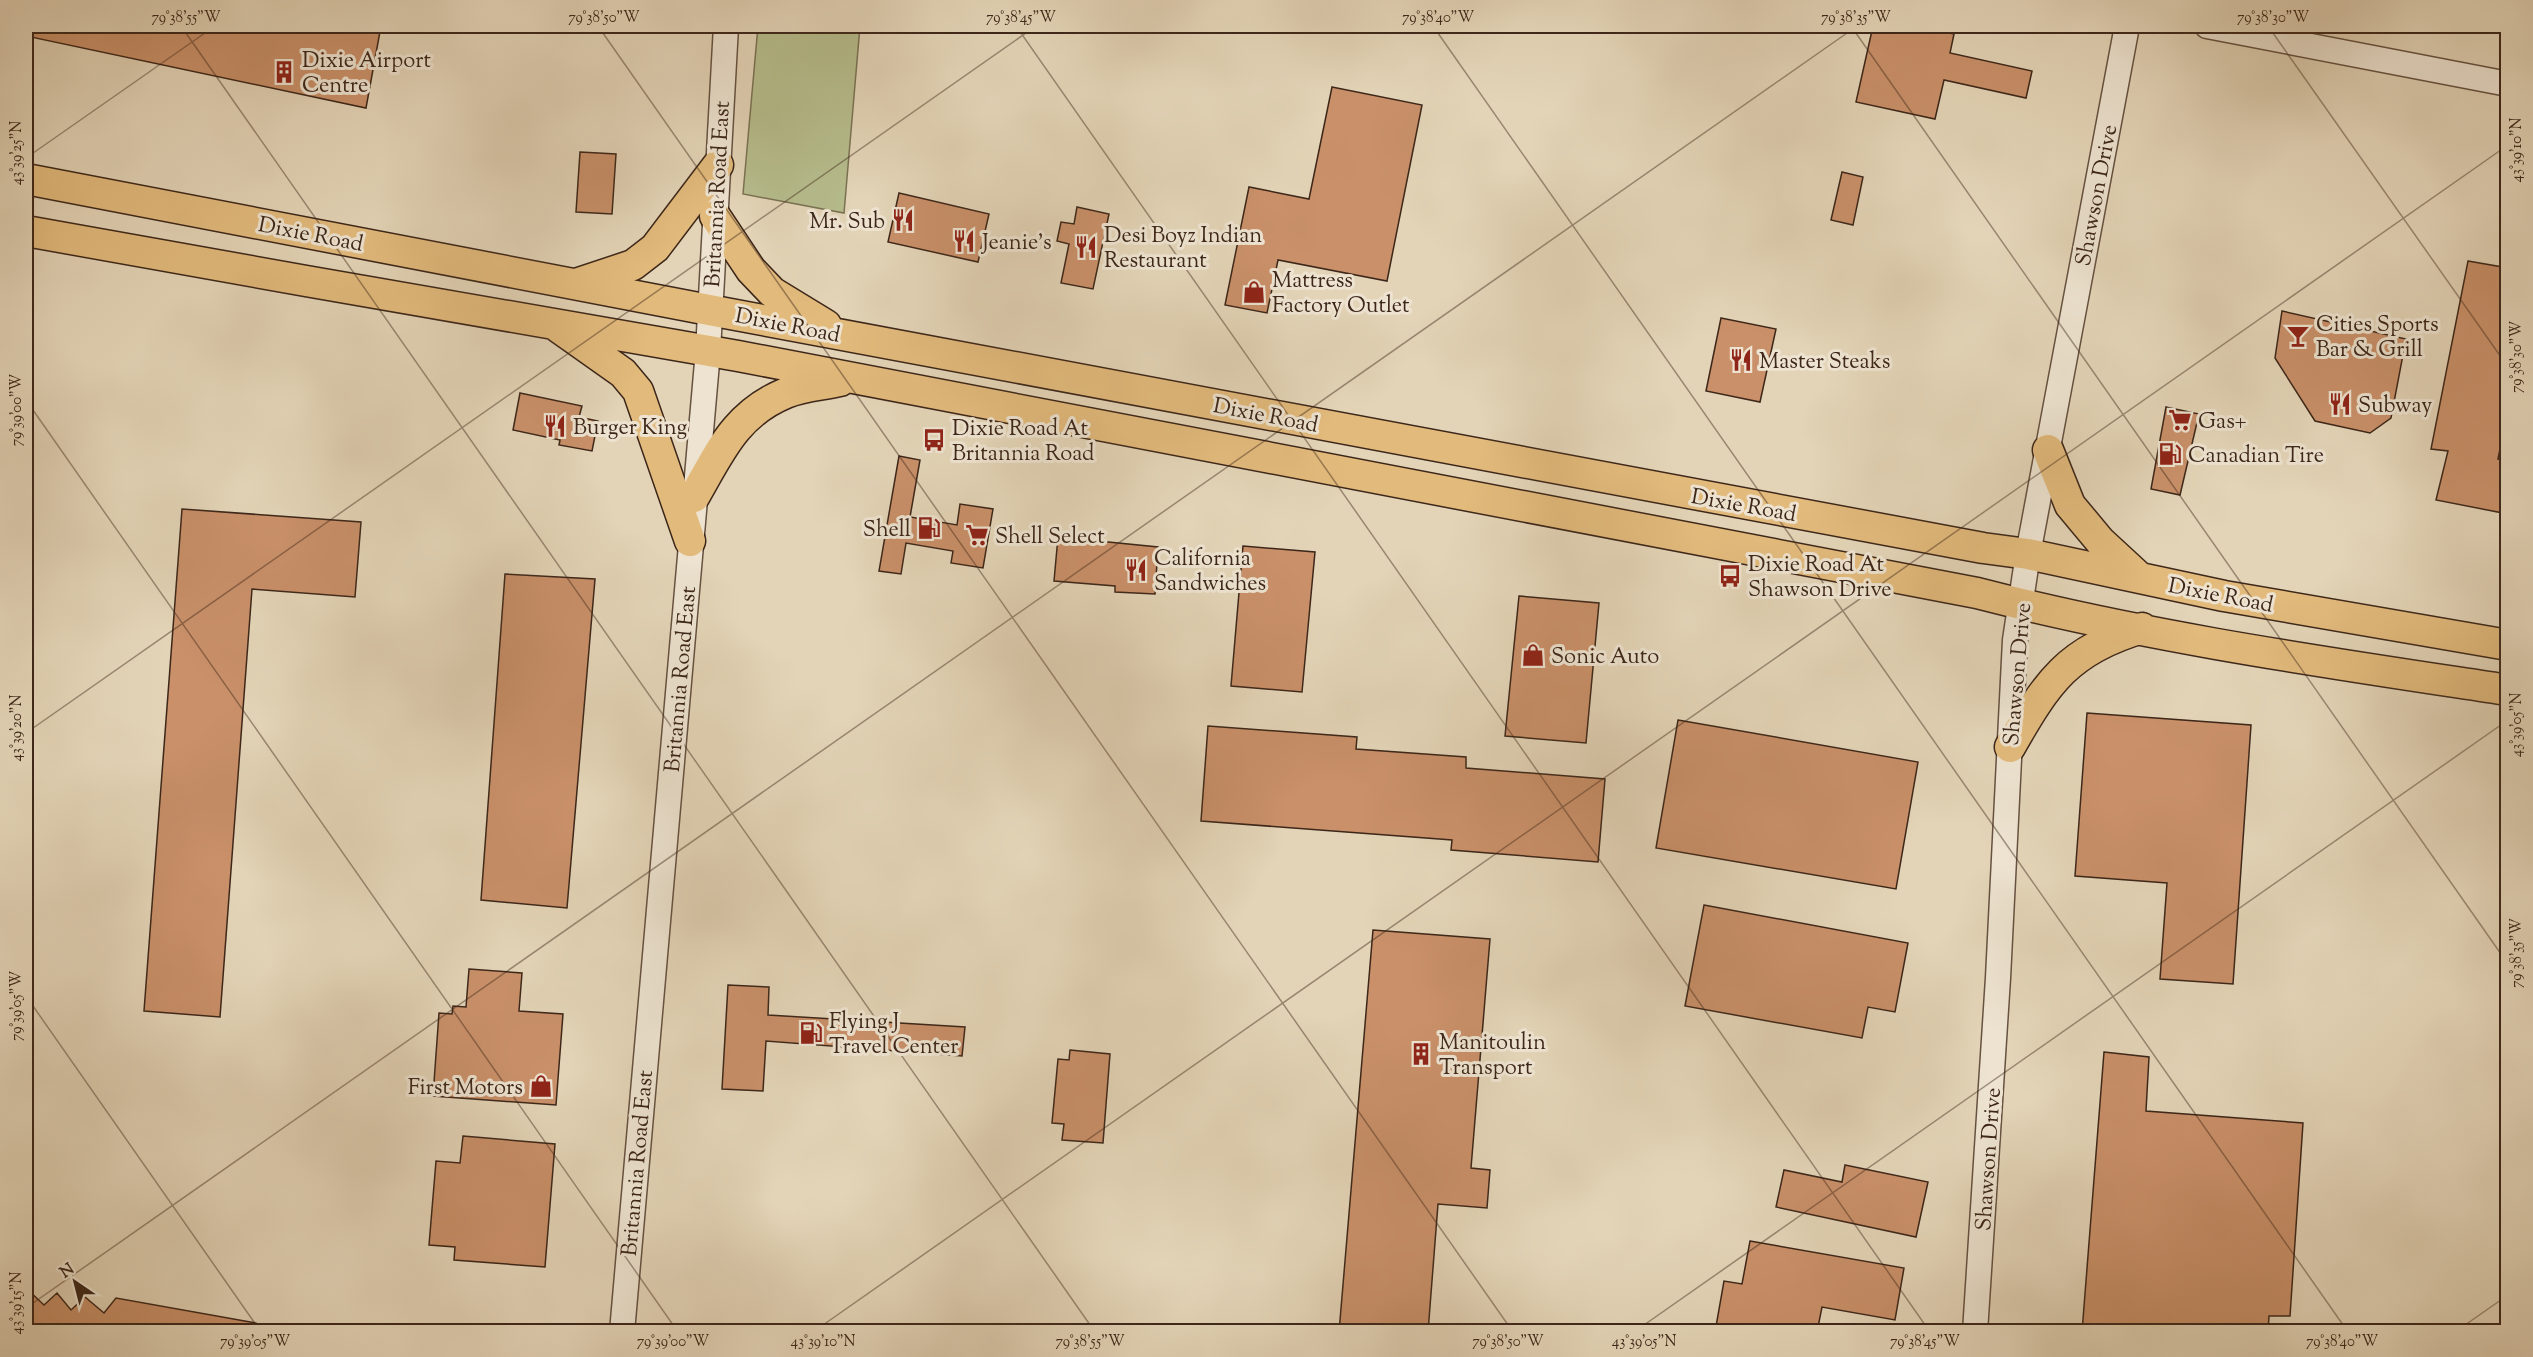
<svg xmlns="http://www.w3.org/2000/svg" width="2533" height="1357" viewBox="0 0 2533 1357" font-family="'Sorts Mill Goudy',serif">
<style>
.green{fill:#b6bc8c;stroke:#7a7253;stroke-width:1.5}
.building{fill:#c99069;stroke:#3d271a;stroke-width:1.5}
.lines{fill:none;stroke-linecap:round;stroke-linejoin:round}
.minor-casing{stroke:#665241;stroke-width:27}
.major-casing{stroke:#3d271a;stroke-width:33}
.minor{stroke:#ede3d0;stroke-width:24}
.major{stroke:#e2ba7c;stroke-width:30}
.ticks{fill:none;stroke:#3d271a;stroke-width:1.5;stroke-opacity:0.45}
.labels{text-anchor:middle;stroke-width:6;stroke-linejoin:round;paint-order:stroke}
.poi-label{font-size:22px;fill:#3d271a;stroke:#ede3d0;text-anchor:start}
.street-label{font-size:22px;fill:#3d271a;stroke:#ede3d0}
.neatline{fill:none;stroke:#3d271a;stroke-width:2}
.ticks-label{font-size:15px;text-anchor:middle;fill:#3d271a}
</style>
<rect width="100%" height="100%" fill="#e3d4b7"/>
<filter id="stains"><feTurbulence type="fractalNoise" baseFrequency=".00333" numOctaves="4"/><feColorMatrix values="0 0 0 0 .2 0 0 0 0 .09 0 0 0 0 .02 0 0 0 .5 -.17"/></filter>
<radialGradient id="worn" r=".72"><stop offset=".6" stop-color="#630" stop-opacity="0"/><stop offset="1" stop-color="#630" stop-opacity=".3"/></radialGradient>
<!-- green -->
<path class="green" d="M758 26H860L844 213 743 194Z"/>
<!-- building -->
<path class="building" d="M26 26H381L366 108 26 36Z
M1873 26H1916L1954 34 1950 53 2032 71 2026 98 1944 80 1935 119 1856 102Z
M1332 87 1422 105 1387 281 1278 260 1267 313 1225 305 1249 187 1309 199Z
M580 152 616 154 612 214 576 212Z
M1842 172 1863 177 1853 225 1831 220Z
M899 193 989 214 978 262 888 242Z
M1077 207 1109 214 1093 289 1061 283 1069 244 1057 241 1061 222 1074 224Z
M2468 261 2508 268V409L2498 459 2508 460V514L2436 500 2448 451 2431 449Z
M2282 311 2406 339 2391 418 2370 433 2315 421 2275 358Z
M1721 318 1776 329 1760 402 1706 391Z
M520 393 582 406 579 417 598 421 592 451 559 445 560 440 513 430Z
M2166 407 2199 414 2180 495 2151 489Z
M899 456 920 460 910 517 957 525 960 504 993 509 983 568 951 563 953 551 906 543 901 574 879 571Z
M182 509 361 522 355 597 252 589 220 1017 144 1011Z
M1058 537 1158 547 1155 594 1115 592V586L1054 581Z
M1243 546 1315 552 1302 692 1231 686Z
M505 574 595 579 567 908 481 900Z
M1519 596 1599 603 1586 743 1505 736Z
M2087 713 2251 725 2233 984 2160 979 2167 883 2075 876Z
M1678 720 1918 762 1896 889 1656 848Z
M1208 726 1357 737 1356 749 1466 757V768L1605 779 1598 862 1451 850 1452 840 1201 821Z
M1704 905 1908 943 1895 1012 1868 1007 1862 1038 1685 1006Z
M1373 930 1490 939 1471 1168 1490 1170 1487 1208 1438 1204 1428 1332H1339Z
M469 969 522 973 519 1011 563 1014 556 1105 433 1096 439 1013 452 1014 453 1006 466 1007Z
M728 985 769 987 768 1015 965 1027 962 1056 766 1041 763 1091 722 1089Z
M1070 1050 1110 1054 1103 1143 1062 1140 1064 1124 1052 1123 1058 1059 1069 1060Z
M2104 1052 2149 1057 2146 1111 2303 1123 2290 1316H2269L2268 1332H2082Z
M463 1136 555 1144 545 1267 454 1260 455 1247 429 1245 436 1161 460 1163Z
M1845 1165 1928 1182 1916 1237 1776 1207 1784 1170 1842 1182Z
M1750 1241 1904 1268 1895 1320 1822 1307 1817 1332H1715L1724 1281 1742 1284Z
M26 1288 44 1305 57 1293 71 1310 85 1297 104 1313 116 1298 256 1323 255 1332H26Z"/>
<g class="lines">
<!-- minor casing -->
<g class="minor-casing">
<path id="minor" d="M2207 26 2508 84
M622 1332 708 351 726 26
M1975 1332 1998 978 2015 640 2028 554 2127 26"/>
</g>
<!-- major casing -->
<g class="major-casing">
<path id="major" d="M26 179 709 310 1983 548 2028 554 2224 596 2508 645
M715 216 751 270 772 292 826 325
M26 231C263 274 501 315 738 356L1977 593C2151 638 2330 663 2508 690
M576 284 633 265 655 248 718 165
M558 327 623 373 638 391 690 541
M2048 450 2070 505 2100 541 2139 577
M694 497C720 452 735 414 786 393 802 386 823 385 840 381
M2010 747C2047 682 2068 650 2142 628"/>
</g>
<!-- minor -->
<use href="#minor" class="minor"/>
<!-- major -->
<use href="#major" class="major"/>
</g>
<!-- ticks -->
<path class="ticks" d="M181 26 1095 1332M598 26 1513 1332M1016 26 1930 1332M1433 26 2348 1332M1851 26 2508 964M2268 26 2508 367M26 158 215 26M26 400 678 1332M26 733 1036 26M26 996 261 1332M26 1308 1857 26M813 1332 2508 145M1634 1332 2508 720M2455 1332 2508 1295"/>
<!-- icons -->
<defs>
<g id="building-bare" transform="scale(1.8)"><path d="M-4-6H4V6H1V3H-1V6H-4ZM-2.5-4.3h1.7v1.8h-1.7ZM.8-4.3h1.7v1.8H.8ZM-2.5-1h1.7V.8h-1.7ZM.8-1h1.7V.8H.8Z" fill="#8f2418" stroke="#ede3d0" stroke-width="2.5" paint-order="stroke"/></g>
<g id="restaurant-bare" transform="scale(1.8)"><path d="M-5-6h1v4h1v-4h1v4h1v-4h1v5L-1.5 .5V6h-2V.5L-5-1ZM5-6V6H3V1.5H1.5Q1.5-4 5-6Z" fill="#8f2418" stroke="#ede3d0" stroke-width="2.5" paint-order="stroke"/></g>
<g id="shop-bare" transform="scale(1.8)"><path d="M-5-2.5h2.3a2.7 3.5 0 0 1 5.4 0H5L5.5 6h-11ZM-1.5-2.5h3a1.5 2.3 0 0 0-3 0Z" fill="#8f2418" stroke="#ede3d0" stroke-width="2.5" paint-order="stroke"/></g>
<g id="bar-bare" transform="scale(1.8)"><path d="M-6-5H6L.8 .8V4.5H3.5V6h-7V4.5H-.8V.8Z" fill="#8f2418" stroke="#ede3d0" stroke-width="2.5" paint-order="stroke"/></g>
<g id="supermarket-bare" transform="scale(1.8)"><path d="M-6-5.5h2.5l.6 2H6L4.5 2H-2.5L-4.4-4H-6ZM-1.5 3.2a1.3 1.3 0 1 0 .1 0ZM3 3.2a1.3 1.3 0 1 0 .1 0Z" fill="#8f2418" stroke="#ede3d0" stroke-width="2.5" paint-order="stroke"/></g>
<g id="bus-bare" transform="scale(1.8)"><path d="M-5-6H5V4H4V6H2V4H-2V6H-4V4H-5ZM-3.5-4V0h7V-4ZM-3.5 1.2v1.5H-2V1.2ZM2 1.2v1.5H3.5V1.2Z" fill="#8f2418" stroke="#ede3d0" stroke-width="2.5" paint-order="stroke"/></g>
<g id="fuel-bare" transform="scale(1.8)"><path d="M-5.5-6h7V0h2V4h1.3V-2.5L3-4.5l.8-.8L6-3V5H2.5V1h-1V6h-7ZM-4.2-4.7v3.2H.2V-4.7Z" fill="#8f2418" stroke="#ede3d0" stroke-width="2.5" paint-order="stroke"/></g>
</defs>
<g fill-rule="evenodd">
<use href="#building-bare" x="284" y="72"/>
<use href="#restaurant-bare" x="903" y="220"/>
<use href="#restaurant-bare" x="964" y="241"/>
<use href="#restaurant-bare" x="1086" y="247"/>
<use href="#shop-bare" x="1254" y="292"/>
<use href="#bar-bare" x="2298" y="336"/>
<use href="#restaurant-bare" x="1741" y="360"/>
<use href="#restaurant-bare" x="2340" y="404"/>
<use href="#supermarket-bare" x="2180" y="420"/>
<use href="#restaurant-bare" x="555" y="426"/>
<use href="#bus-bare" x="934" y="440"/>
<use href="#fuel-bare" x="2170" y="454"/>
<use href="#fuel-bare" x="929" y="528"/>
<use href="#supermarket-bare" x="977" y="535"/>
<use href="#restaurant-bare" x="1136" y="570"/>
<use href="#bus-bare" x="1730" y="576"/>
<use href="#shop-bare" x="1533" y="655"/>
<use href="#fuel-bare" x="811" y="1033"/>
<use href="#building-bare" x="1421" y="1054"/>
<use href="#shop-bare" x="541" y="1086"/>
</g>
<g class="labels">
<!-- poi labels -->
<g class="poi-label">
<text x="302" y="67">Dixie Airport<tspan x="302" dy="25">Centre</tspan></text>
<text x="885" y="228" text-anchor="end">Mr. Sub</text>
<text x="1104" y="242">Desi Boyz Indian<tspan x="1104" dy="25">Restaurant</tspan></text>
<text x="982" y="249">Jeanie's</text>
<text x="1272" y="287">Mattress<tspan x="1272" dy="25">Factory Outlet</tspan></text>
<text x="2316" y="331">Cities Sports<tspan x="2316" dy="25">Bar &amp; Grill</tspan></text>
<text x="1759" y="368">Master Steaks</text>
<text x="2358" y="412">Subway</text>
<text x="2198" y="428">Gas+</text>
<text x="573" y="434">Burger King</text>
<text x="952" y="435">Dixie Road At<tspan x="952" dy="25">Britannia Road</tspan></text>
<text x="2188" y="462">Canadian Tire</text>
<text x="911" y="536" text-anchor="end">Shell</text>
<text x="995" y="543">Shell Select</text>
<text x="1154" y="565">California<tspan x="1154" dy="25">Sandwiches</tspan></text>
<text x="1748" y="571">Dixie Road At<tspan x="1748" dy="25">Shawson Drive</tspan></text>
<text x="1551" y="663">Sonic Auto</text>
<text x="829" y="1028">Flying J<tspan x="829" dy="25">Travel Center</tspan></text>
<text x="1439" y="1049">Manitoulin<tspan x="1439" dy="25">Transport</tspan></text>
<text x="523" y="1094" text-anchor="end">First Motors</text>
</g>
<!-- street labels -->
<g class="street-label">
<text transform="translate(716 194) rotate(-87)" y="8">Britannia Road East</text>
<text transform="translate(2095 195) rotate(-79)" y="8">Shawson Drive</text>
<text transform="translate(311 233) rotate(11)" y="8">Dixie Road</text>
<text transform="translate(788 324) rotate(11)" y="8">Dixie Road</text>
<text transform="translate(1266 414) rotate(11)" y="8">Dixie Road</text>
<text transform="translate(1744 504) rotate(10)" y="8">Dixie Road</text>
<text transform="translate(2221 594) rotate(11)" y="8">Dixie Road</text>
<text transform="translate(2016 674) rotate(-85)" y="8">Shawson Drive</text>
<text transform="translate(679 679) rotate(-85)" y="8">Britannia Road East</text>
<text transform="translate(1987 1159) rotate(-86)" y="8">Shawson Drive</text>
<text transform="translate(636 1163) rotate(-85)" y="8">Britannia Road East</text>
</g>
</g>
<!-- margin -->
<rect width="2533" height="1357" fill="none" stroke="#e3d4b7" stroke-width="66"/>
<!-- north arrow -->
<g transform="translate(75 1282) rotate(325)" stroke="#ede3d0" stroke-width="4.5" paint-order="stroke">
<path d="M0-4.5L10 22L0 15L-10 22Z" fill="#3d271a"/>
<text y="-9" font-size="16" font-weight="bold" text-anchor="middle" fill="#3d271a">N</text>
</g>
<rect x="33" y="33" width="2467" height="1291" class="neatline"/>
<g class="ticks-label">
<text x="186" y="22">79°38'55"W</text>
<text x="604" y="22">79°38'50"W</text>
<text x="1021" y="22">79°38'45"W</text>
<text x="1438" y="22">79°38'40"W</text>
<text x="1856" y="22">79°38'35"W</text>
<text x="2273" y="22">79°38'30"W</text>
<text transform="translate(2516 150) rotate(-90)" y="5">43°39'10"N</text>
<text transform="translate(16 153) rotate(-90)" y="5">43°39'25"N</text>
<text transform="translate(2516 357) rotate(-90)" y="5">79°38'30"W</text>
<text transform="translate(16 410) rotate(-90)" y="5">79°39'00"W</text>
<text transform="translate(2516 725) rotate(-90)" y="5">43°39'05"N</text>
<text transform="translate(16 728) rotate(-90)" y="5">43°39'20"N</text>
<text transform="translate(2516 953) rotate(-90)" y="5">79°38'35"W</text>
<text transform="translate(16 1006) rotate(-90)" y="5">79°39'05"W</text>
<text transform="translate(16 1303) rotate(-90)" y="5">43°39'15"N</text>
<text x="255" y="1346">79°39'05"W</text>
<text x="673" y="1346">79°39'00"W</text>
<text x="823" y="1346">43°39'10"N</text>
<text x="1090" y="1346">79°38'55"W</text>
<text x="1508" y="1346">79°38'50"W</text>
<text x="1644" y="1346">43°39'05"N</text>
<text x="1925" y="1346">79°38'45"W</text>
<text x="2342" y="1346">79°38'40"W</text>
</g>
<rect width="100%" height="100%" filter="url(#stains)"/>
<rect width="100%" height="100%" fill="url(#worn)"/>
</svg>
